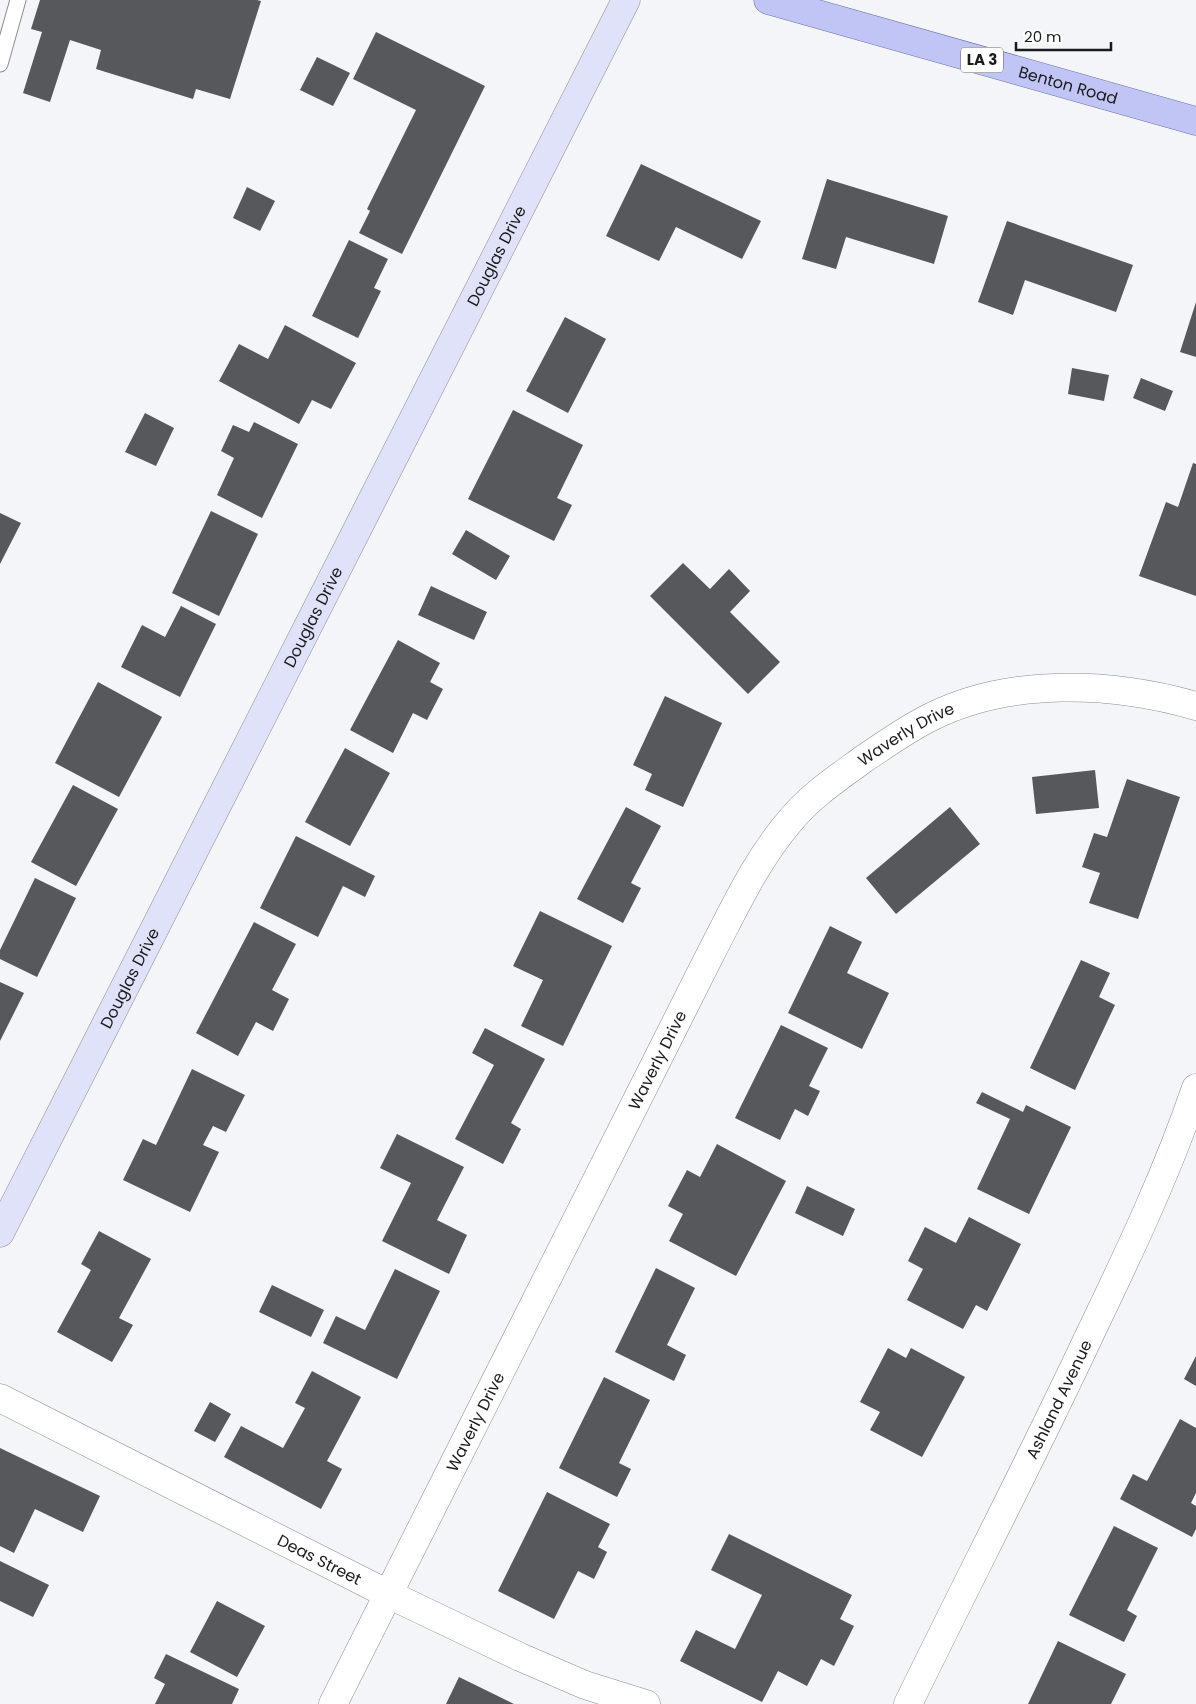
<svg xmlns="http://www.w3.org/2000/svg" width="1196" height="1704" viewBox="0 0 1196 1704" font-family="Poppins,sans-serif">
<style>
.building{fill:#56585b}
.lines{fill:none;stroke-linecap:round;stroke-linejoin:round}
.lane-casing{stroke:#8a8c8f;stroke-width:17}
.street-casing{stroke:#8a8c8f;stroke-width:29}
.secondary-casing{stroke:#8a8c8f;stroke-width:29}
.primary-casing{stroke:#6b71a4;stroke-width:29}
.lane{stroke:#fff;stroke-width:15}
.street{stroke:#fff;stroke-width:28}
.secondary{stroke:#e0e2fa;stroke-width:28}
.primary{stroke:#c0c5f5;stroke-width:28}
.labels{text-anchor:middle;stroke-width:5;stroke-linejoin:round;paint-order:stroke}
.shield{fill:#fff;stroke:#5f5f60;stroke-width:1}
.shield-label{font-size:15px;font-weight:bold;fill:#1a1b1c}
.street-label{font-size:16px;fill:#1a1b1c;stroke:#fff}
</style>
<rect width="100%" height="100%" fill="#f3f5f9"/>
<!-- building -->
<path class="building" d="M40 0H257L261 1 230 99 196 89 193 99 96 69 101 50 70 40 50 102 23 93 42 32 31 29Z
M376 32 485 86 402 254 359 233 370 211 367 209 416 110 353 79Z
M317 57 350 73 333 106 300 90Z
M641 164 761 221 742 259 676 227 659 261 606 236Z
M827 179 948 216 934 264 846 237 836 269 802 259Z
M247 187 275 201 260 231 233 218Z
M1007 221 1133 265 1116 312 1025 280 1013 315 978 302Z
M349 240 388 259 374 288 381 291 358 338 312 316Z
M1196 302V357L1180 352Z
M565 317 606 339 568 413 526 391Z
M285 325 356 363 331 409 312 400 299 424 219 381 239 344 268 359Z
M1072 368 1109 375 1104 401 1068 394Z
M1141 378 1173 391 1165 411 1133 398Z
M513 410 583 445 557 498 572 505 554 541 468 499Z
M145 413 174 428 156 466 125 452Z
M254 422 298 444 262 518 217 495 234 458 221 451 233 425 249 432Z
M1193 463 1196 464V596L1139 576 1166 502 1178 507Z
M211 511 258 534 219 616 172 593Z
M0 513 21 523 0 564Z
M466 530 510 556 496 580 452 554Z
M683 563 710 589 729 569 750 591 730 612 780 662 748 694 650 596Z
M431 586 487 612 474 640 418 615Z
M181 606 216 624 180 697 121 667 142 625 165 637Z
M398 640 440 663 430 682 443 689 427 720 413 713 393 753 350 730Z
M98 682 162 717 119 797 55 763Z
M665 696 722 723 683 807 645 790 652 774 633 765Z
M345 748 390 773 350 846 305 822Z
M1095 770 1099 808 1036 814 1032 777Z
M1127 779 1180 797 1138 919 1089 903 1100 873 1082 867 1094 833 1107 837Z
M73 785 118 809 76 886 31 862Z
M626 807 661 826 631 883 641 888 623 923 577 899Z
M950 807 980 844 896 914 866 878Z
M296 836 375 876 365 897 343 886 318 937 260 908Z
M35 878 76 898 37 977 0 959V950Z
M540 911 612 946 563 1046 521 1026 543 980 513 966Z
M254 922 296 944 272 990 289 999 273 1031 256 1022 238 1056 196 1033Z
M830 926 862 942 847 973 889 993 862 1049 788 1013Z
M1081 960 1110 973 1099 997 1115 1005 1075 1090 1030 1068Z
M0 982 24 993 0 1041Z
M781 1025 828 1048 809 1086 820 1091 808 1116 795 1109 780 1140 735 1118Z
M485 1028 545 1059 511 1123 521 1129 503 1164 455 1139 494 1065 472 1053Z
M192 1069 245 1095 226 1132 213 1126 203 1145 219 1152 190 1212 123 1180 143 1139 156 1145Z
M982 1092 1023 1112 1026 1105 1071 1127 1029 1214 977 1189 1010 1119 976 1103Z
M397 1134 464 1167 437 1220 467 1235 449 1274 382 1241 411 1183 380 1168Z
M717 1144 786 1181 736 1276 669 1241 683 1214 668 1206 687 1170 700 1177Z
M807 1186 855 1209 843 1236 795 1213Z
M969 1217 1021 1244 987 1311 976 1305 963 1329 907 1300 923 1269 908 1261 925 1227 956 1243Z
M99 1231 151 1259 119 1318 133 1325 112 1362 57 1332 91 1270 81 1264Z
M656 1268 695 1288 667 1345 686 1355 674 1381 615 1352Z
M395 1269 440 1291 397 1379 323 1343 336 1316 365 1330Z
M272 1285 324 1310 311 1337 259 1312Z
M888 1348 906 1358 911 1348 965 1377 922 1457 870 1430 880 1412 860 1402Z
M1196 1356V1386L1184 1379Z
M312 1371 361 1397 327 1461 342 1469 321 1509 224 1457 241 1426 283 1448 305 1408 295 1403Z
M604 1377 650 1400 619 1463 631 1469 617 1497 559 1468Z
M210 1402 231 1414 215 1442 194 1431Z
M1180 1419 1196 1428V1493L1191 1503 1196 1506V1529L1192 1537 1120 1499 1133 1474 1147 1481Z
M0 1448 100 1496 83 1532 35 1509 14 1553 0 1546Z
M547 1492 610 1524 598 1547 607 1552 594 1579 578 1571 554 1619 498 1591Z
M1114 1526 1158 1548 1127 1610 1137 1616 1124 1642 1069 1615Z
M729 1534 852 1595 840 1619 854 1626 834 1666 821 1659 807 1686 778 1671 762 1702 680 1661 696 1630 735 1649 762 1595 711 1570Z
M0 1561 49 1585 33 1617 0 1601Z
M217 1601 265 1626 237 1677 190 1652Z
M1058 1641 1126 1674 1111 1704H1028Z
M166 1654 239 1689 232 1704H155L165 1684 154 1678Z
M459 1677 514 1704H446Z"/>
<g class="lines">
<!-- lane casing -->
<g class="lane-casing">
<path id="lane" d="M0 64 18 0"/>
</g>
<!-- street casing -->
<g class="street-casing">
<g id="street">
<path id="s1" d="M0 1398 388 1594 520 1657 585 1685 646 1704"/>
<path id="s2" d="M333 1704 712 951C735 907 757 859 790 821 810 796 839 777 865 758 886 744 907 729 929 718 1009 677 1112 682 1196 706"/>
<path id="s3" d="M908 1704C968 1581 1032 1458 1090 1334 1129 1253 1167 1173 1196 1088"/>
</g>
</g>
<!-- secondary casing -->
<g class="secondary-casing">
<g id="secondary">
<path id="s4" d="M0 1233 626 0"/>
</g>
</g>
<!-- primary casing -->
<g class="primary-casing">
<g id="primary">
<path id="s5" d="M768 0 1196 121"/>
</g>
</g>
<!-- lane -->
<use href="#lane" class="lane"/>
<!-- street -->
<use href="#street" class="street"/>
<!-- secondary -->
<use href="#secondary" class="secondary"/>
<!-- primary -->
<use href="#primary" class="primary"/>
</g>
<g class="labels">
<!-- shield labels -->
<rect class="shield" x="961" y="47.5" width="42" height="25" rx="4"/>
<g class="shield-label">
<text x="982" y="65">LA 3</text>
</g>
<!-- street labels -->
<g class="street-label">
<text dy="6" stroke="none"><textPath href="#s5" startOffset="312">Benton Road</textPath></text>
<text dy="6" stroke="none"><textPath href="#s4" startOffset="1096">Douglas Drive</textPath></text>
<text dy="6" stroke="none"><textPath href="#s4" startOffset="691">Douglas Drive</textPath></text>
<text dy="6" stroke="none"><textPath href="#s2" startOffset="1141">Waverly Drive</textPath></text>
<text dy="6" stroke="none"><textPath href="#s4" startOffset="286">Douglas Drive</textPath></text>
<text dy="6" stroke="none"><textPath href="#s2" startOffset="721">Waverly Drive</textPath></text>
<text dy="6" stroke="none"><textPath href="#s3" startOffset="340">Ashland Avenue</textPath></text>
<text dy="6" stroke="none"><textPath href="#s2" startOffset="316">Waverly Drive</textPath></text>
<text dy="6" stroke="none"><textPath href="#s1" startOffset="358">Deas Street</textPath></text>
</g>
</g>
<!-- scale -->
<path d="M1016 42v8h95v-8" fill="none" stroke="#1a1b1c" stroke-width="2.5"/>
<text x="1024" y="42" font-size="15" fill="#1a1b1c" stroke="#ffffff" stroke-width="4" paint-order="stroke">20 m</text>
</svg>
